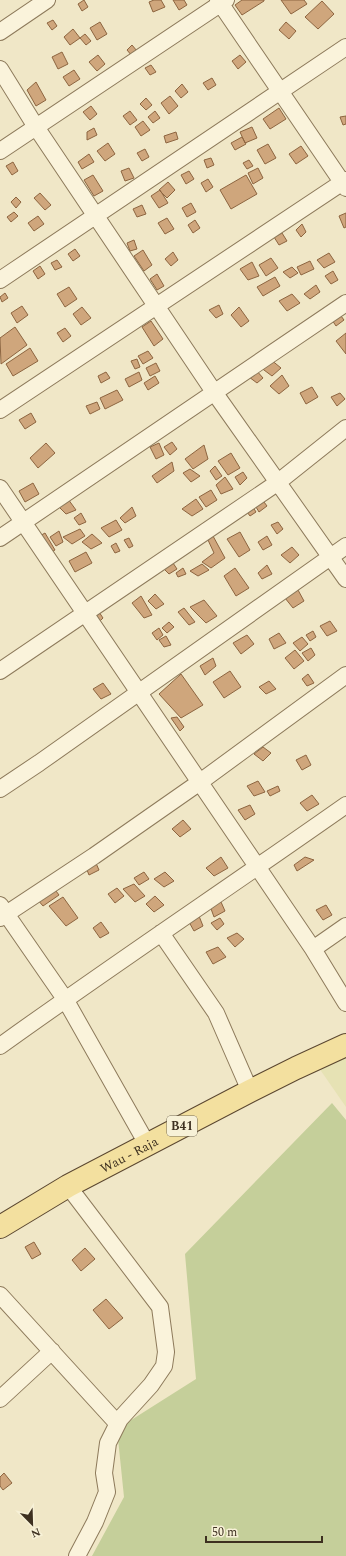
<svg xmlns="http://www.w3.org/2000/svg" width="346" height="1556" viewBox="0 0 346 1556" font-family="Spectral,serif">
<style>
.farmland{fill:#e6e2b4}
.green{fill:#c5cf9a}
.building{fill:#cfa67c;stroke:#8d6540}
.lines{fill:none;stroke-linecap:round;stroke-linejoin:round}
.minor-casing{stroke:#8d7a5b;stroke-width:18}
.primary-casing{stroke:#5b4730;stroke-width:24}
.minor{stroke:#faf3db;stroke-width:16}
.primary{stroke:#f3e09f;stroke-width:22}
.labels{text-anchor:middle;stroke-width:3;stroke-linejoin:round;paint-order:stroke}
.shield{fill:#f7f1d7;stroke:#756a57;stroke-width:1}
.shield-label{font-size:12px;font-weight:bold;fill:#3d3020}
.street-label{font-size:13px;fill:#3d3020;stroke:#f7f1d7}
</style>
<rect width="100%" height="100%" fill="#f0e7c7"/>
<!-- farmland -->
<path class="farmland" d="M346 1056V1107L319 1068Z"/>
<!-- green -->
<path class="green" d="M332 1103 346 1120V1556H92L124 1497 117 1429 196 1379 185 1254Z"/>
<!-- building -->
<path class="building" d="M84 0 88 7 82 11 78 4Z
M154 0H161L165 7 153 12 149 2Z
M173 0H184L187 5 179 10Z
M242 0H264V1L242 15 235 5Z
M281 0H304L307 4 291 14Z
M322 1 334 14 318 29 305 17Z
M53 20 57 26 52 30 47 23Z
M100 22 107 34 97 40 90 28Z
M286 22 296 31 289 39 279 30Z
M73 29 80 38 70 45 64 37Z
M85 34 91 41 86 45 80 38Z
M132 45 137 51 132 56 127 50Z
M62 52 68 64 58 69 52 57Z
M98 55 105 64 97 71 89 62Z
M240 55 246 62 238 69 232 61Z
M151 65 156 72 150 75 145 68Z
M74 70 80 79 69 86 63 77Z
M212 78 216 85 208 90 203 83Z
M36 82 46 100 36 106 27 90Z
M182 84 188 92 181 98 175 91Z
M170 96 178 106 169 114 161 103Z
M146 98 152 105 146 110 140 104Z
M91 106 97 114 90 120 83 112Z
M279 108 286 119 270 129 263 119Z
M130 111 137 120 130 125 123 116Z
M155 111 160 118 153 123 148 117Z
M346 116V124L343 125 340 117Z
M143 121 150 130 141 136 135 127Z
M252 127 257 138 245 143 240 132Z
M94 128 97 135 87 140V132Z
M176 132 178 139 166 143 164 136Z
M242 137 246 144 235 150 231 143Z
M108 143 115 154 105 161 97 151Z
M268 144 276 158 265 164 257 150Z
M301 146 308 156 296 164 289 154Z
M145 149 149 157 142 161 137 153Z
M89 154 94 162 82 169 78 162Z
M211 158 214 165 207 168 204 160Z
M249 160 253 166 247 169 243 163Z
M13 162 18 171 12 175 6 166Z
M129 168 134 178 125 181 121 171Z
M258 168 263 178 253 184 248 173Z
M189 171 194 179 186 184 181 175Z
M93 175 103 191 94 196 84 180Z
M246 175 257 194 231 209 220 190Z
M208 179 213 187 206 192 201 183Z
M168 182 175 190 167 198 159 190Z
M160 190 168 203 159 208 151 196Z
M40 193 51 205 45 210 34 198Z
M16 197 21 202 16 208 11 202Z
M191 203 196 212 187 217 182 208Z
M142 205 146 214 137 217 133 209Z
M14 212 18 216 11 222 7 217Z
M346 213V227L344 228 339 216Z
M38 216 44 224 34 231 28 223Z
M167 218 174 229 165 234 158 223Z
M195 220 200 228 193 233 188 225Z
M302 224 306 232 301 237 296 230Z
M282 233 287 241 279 245 274 237Z
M134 240 137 249 130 251 127 243Z
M75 249 80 256 73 261 68 254Z
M143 250 152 265 144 271 134 256Z
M173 252 178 260 171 266 165 259Z
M329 253 335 262 324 268 317 260Z
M271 258 278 268 266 276 259 265Z
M57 260 62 267 55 270 51 263Z
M310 261 314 269 301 275 297 267Z
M252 262 259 276 248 280 240 269Z
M40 266 45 274 38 279 33 271Z
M292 267 298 273 290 278 283 272Z
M333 271 338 280 331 284 325 276Z
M157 274 164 286 157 290 150 279Z
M275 277 280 286 263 296 257 287Z
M316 285 320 292 310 299 304 294Z
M69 287 77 299 65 307 57 294Z
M5 293 8 298 2 302 0 297Z
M292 294 300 303 287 311 279 301Z
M219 305 223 314 216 318 209 310Z
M22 306 28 315 17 323 11 313Z
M82 307 91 318 81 325 73 314Z
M239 307 249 321 241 327 231 315Z
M338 312 344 320 336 326 330 317Z
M151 321 163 339 154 346 142 327Z
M15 327 27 345 1 364 0 338Z
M65 328 71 336 63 342 57 333Z
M346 333V354L336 341Z
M30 348 38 361 13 376 6 364Z
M148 351 153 358 143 364 138 356Z
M137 359 140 367 135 369 131 361Z
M270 359 281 368 272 376 260 367Z
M156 363 160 371 150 376 146 368Z
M256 370 263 378 257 383 249 377Z
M106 372 110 378 101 383 98 376Z
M139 372 142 380 129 387 125 379Z
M282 375 289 386 279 394 270 386Z
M155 376 159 383 148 390 144 383Z
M312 387 318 397 306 404 300 393Z
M117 390 123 400 105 409 100 398Z
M340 393 345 399 337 406 331 397Z
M97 402 100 409 90 414 86 406Z
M31 413 36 422 25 429 19 420Z
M172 442 177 449 170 455 164 447Z
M46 443 55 453 38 468 30 458Z
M159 443 164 455 156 459 150 447Z
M204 445 208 459 193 469 185 459Z
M231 453 240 468 228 475 218 461Z
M172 462 174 471 157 483 152 476Z
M215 466 222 476 216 480 210 471Z
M190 469 200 476 191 482 183 473Z
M243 472 247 478 240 485 235 477Z
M225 477 233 489 221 494 216 485Z
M33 483 39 494 25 502 19 491Z
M211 490 217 500 206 507 199 497Z
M261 498 267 506 259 512 253 502Z
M68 499 76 510 66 514 57 505Z
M196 499 203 509 192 516 182 509Z
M251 504 256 512 250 516 244 508Z
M132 507 136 516 125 523 120 518Z
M81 513 86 522 79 525 74 518Z
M116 520 122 530 109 537 101 528Z
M278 522 283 529 277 534 271 525Z
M80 529 85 536 72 544 63 537Z
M59 531 63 542 56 546 50 537Z
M240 532 250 550 239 557 227 539Z
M45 533 55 550 48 554 38 537Z
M92 534 102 543 91 549 82 542Z
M213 536 225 558 211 568 202 562 214 553 208 540Z
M267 536 272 545 263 550 258 542Z
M129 538 133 546 129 548 124 540Z
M116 543 120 551 115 553 111 546Z
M292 547 299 555 290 563 281 555Z
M86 552 92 563 75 572 69 561Z
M171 560 177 569 169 574 162 567Z
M202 564 209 570 198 576 190 571Z
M267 565 272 574 262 579 258 573Z
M183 568 186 574 178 577 176 573Z
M235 568 249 588 236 596 224 576Z
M298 590 304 601 293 608 285 598Z
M155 594 164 604 156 609 148 601Z
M141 596 152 615 144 618 132 603Z
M204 600 217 616 206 623 190 607Z
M184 608 195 622 189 625 178 612Z
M99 612 103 618 98 623 91 617Z
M330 621 337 631 327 636 320 626Z
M169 622 174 627 167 633 162 628Z
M159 628 163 635 157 640 152 633Z
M313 631 316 637 310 641 306 635Z
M279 633 286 643 274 649 269 639Z
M247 635 254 644 241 654 233 643Z
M166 636 171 645 164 647 159 640Z
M302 637 308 644 300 651 293 643Z
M311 648 315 655 308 661 302 653Z
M295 650 304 661 294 669 285 658Z
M213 658 216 666 205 675 200 666Z
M230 671 241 687 224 698 213 682Z
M181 674 203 705 181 718 159 694Z
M308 674 314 683 307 686 302 679Z
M269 681 276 689 266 694 259 687Z
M103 683 111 694 101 699 93 689Z
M177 717 184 727 180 731 171 718Z
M263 747 271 753 263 761 254 754Z
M306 755 311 765 302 770 296 760Z
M258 781 265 792 254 796 247 786Z
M278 786 280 791 270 796 267 791Z
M312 795 319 804 307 811 300 803Z
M250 805 255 814 245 820 238 810Z
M183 820 191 829 180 837 172 829Z
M221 857 228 868 214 876 206 868Z
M305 857 314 860 297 871 294 865Z
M95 861 99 870 89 875 85 865Z
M144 872 149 879 139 885 134 878Z
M165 872 174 881 164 887 154 879Z
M134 884 145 896 135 902 123 889Z
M53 887 59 895 43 906 37 899Z
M117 888 124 896 115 903 108 894Z
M155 896 164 905 154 912 146 904Z
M63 897 78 918 66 926 49 906Z
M221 902 225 911 214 917 210 906Z
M326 905 332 915 323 920 316 910Z
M199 916 203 926 194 931 189 922Z
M220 918 224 924 217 930 211 923Z
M101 922 109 933 100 938 93 928Z
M237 933 244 939 235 947 227 938Z
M218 947 226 957 213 964 206 952Z
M34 1242 41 1254 32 1259 25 1247Z
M85 1248 95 1259 81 1271 72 1260Z
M106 1299 123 1318 109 1329 93 1310Z
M4 1473 12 1483 3 1490 0 1486V1477Z"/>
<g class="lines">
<!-- minor casing -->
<g class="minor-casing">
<path id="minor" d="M218 0 346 188
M0 32 47 0
M0 69 36 127 214 392 346 579
M0 151 226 0
M0 280 346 47
M0 410 346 180
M0 488 313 949 346 1003
M0 538 346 303
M0 671 277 483 346 428
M0 789 39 763 346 546
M0 905 65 999 147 1144
M0 918 94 856 200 782 346 675
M161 933 216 1013 250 1091
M313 949 346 926
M0 1046C114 964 231 886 346 805
M68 1186 160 1307 166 1352 164 1366 151 1385 120 1419 108 1443 104 1473 107 1492 95 1522 77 1556
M0 1295 117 1423
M0 1399 52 1351"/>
</g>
<!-- primary casing -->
<g class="primary-casing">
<g id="primary">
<path id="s1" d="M0 1227 68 1186 250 1091 296 1068 346 1045"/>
</g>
</g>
<!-- minor -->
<use href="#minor" class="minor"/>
<!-- primary -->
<use href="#primary" class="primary"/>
</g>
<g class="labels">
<!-- shield labels -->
<rect class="shield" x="167" y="1116" width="30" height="20" rx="3"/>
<g class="shield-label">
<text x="182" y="1130">B41</text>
</g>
<!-- street labels -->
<g class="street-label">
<text dy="5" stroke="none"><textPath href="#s1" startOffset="148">Wau - Raja</textPath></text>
</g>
</g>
<!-- north arrow -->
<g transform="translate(32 1524) rotate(157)" stroke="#f7f1d7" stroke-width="3" paint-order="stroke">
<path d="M0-3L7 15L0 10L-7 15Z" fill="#3d3020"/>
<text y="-6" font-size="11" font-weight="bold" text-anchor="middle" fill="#3d3020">N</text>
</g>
<!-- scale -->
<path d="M206 1536v6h116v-6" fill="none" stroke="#3d3020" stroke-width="2"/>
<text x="212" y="1536" font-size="12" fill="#3d3020" stroke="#f7f1d7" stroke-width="3" paint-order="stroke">50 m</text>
</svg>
